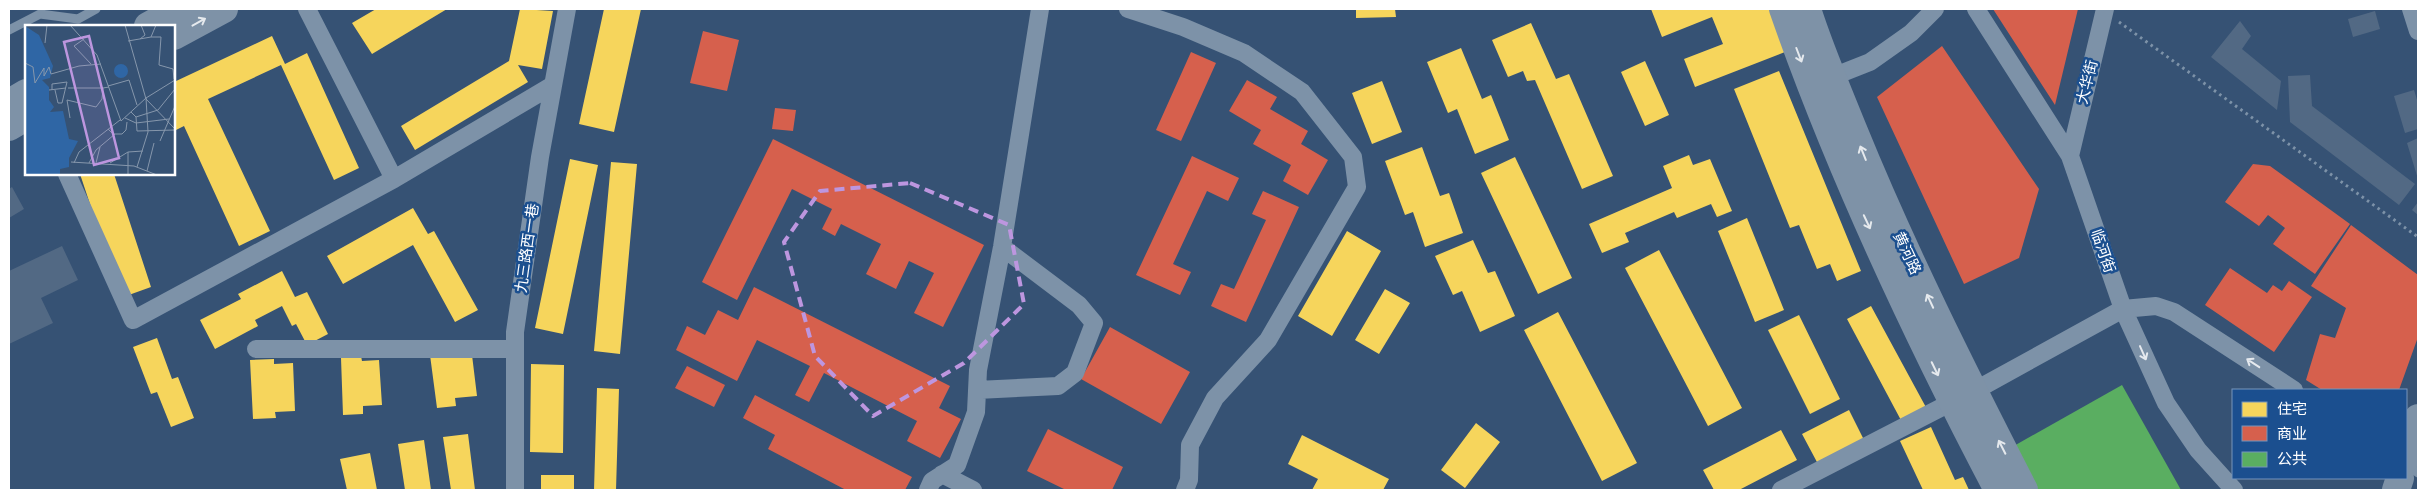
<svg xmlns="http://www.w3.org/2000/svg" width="2427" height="499" viewBox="0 0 2427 499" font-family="'Open Sans','Noto Sans SC',sans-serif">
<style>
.homes{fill:#f6d55c}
.shops{fill:#d6604d}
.public{fill:#5aae61}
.building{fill:#526984}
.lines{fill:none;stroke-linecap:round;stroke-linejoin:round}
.path{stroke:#7d92a8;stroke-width:3;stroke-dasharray:2.5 4;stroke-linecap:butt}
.lane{stroke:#7d92a8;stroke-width:9}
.street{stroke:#7d92a8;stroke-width:18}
.highway{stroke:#7e92a7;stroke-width:28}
.oneway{stroke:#e5e9ed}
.oneway2{stroke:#e5e9ee}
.marked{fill:none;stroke:#bd96df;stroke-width:4;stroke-dasharray:10 6;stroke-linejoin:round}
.labels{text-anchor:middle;stroke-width:5;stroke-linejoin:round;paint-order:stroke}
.street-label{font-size:15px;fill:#fff;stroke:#1b4f8f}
.inset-road{fill:none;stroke:#8697ac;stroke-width:1}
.view{fill:#bd96df;fill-opacity:0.15;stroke:#bd96df;stroke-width:2.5}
.inset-edge{fill:none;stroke:#fff;stroke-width:2.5}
</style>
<rect width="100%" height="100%" fill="#365274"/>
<!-- homes -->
<path class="homes" d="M376 9H447L372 54 352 23Z
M520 9 553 11 542 69 518 65 528 82 415 150 401 126 509 61Z
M604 9H641L614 132 579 124Z
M1356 9H1395L1396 17 1356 18Z
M1651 9H1774L1790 50 1695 87 1684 59 1723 44 1712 17 1662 37Z
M1531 23 1556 79 1569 74 1613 176 1582 189 1535 80 1527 81 1523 71 1508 77 1492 40Z
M272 36 285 64 307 53 359 168 334 180 281 65 208 99 270 231 239 246 184 126 174 131V82Z
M1461 48 1482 99 1491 95 1509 140 1475 154 1457 109 1448 113 1427 62Z
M1645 61 1669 115 1645 126 1621 72Z
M1779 71 1861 271 1837 281 1830 264 1817 269 1799 225 1790 228 1734 89Z
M1382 81 1402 132 1372 144 1352 93Z
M1422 147 1440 196 1449 193 1463 233 1425 247 1413 212 1405 215 1385 161Z
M1689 155 1693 165 1710 159 1732 211 1717 217 1711 204 1677 218 1674 212 1625 233 1629 242 1602 253 1589 224 1672 188 1663 166Z
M1515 157 1572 278 1538 294 1481 173Z
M570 159 598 165 563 334 535 328Z
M611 162 637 164 620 354 594 351Z
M80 174H114L151 287 126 296 106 252Z
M413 208 428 234 434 231 478 310 455 322 413 245 343 284 327 256Z
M1747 218 1784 310 1755 322 1718 231Z
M1347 231 1381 251 1332 336 1298 316Z
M1473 240 1488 273 1495 271 1515 316 1480 332 1462 291 1453 295 1435 256Z
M1659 250 1742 408 1708 426 1625 268Z
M282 271 295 297 307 292 328 334 307 345 296 324 292 326 282 306 255 320 258 326 215 349 200 320 241 299 238 294Z
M1385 289 1410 303 1379 354 1355 340Z
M1871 306 1928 411 1903 424 1847 319Z
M1558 312 1637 463 1602 481 1524 330Z
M1799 315 1840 399 1810 414 1768 330Z
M157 338 172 379 178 377 194 418 171 427 157 392 151 394 133 347Z
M430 355H472L477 396 455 398 456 406 437 408Z
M361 356 362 361 379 360 382 405 363 406V414L343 415 341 358Z
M274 359V364L293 363 295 411 275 412 276 418 253 419 250 360Z
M531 364 564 365 563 453 530 452Z
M597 388 619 389 616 490H594Z
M1849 410 1864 440 1818 464 1802 434Z
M1476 423 1500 442 1465 488 1441 470Z
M1931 427 1955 480 1963 477 1969 490H1923L1900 441Z
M1781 430 1797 460 1739 490H1714L1703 470Z
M468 434 475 490H451L443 437Z
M1302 435 1389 479 1383 490H1312L1318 479 1288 464Z
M424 440 431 490H405L398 444Z
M370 453 377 490H347L340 459Z
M541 475H574V490H541Z"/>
<!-- shops -->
<path class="shops" d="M1993 9H2078L2055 105Z
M703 31 739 40 727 91 690 83Z
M1942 46 2039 189 2019 258 1964 284 1877 97Z
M1191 52 1216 63 1181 141 1156 130Z
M1247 80 1277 97 1270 109 1308 131 1301 144 1328 160 1308 195 1283 181 1291 165 1253 144 1261 130 1229 111Z
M775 108 796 110 793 131 772 129Z
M773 139 984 245 943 327 914 313 934 273 909 261 896 289 866 274 881 244 841 224 835 236 822 229 832 209 792 189 737 300 702 282Z
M1192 156 1239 178 1228 201 1207 191 1173 264 1191 272 1180 295 1136 275Z
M2253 164 2270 166 2350 224 2315 274 2273 244 2285 228 2268 215 2259 226 2225 202Z
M1263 191 1299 207 1246 322 1211 306 1221 284 1234 289 1266 220 1252 214Z
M2351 225 2418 275V337L2399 390H2322L2306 380 2320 334 2335 338 2346 308 2311 286Z
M2230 268 2267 293 2273 285 2282 291 2289 281 2312 297 2274 352 2205 305Z
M754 287 950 386 939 408 961 419 940 458 907 441 917 421 824 373 809 402 795 395 810 366 757 340 737 381 676 350 687 326 705 335 718 310 738 320Z
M1110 327 1190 372 1161 424 1081 379Z
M687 366 725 385 714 407 675 388Z
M755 395 912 477 905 490H846L768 449 775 435 743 418Z
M1048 429 1123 467 1112 490H1066L1027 471Z"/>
<!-- public -->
<path class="public" d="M2122 385 2181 490H2036L2012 447Z"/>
<!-- building -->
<path class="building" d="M2375 11 2380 29 2353 37 2348 19Z
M2240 21 2251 36 2242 49 2281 81 2277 110 2211 57Z
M2310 75 2312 106 2415 184 2399 205 2290 122 2288 76Z
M2414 90 2418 103V129L2405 133 2394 96Z
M2418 138V179L2407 143Z
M12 187 24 209 9 218V189Z
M2418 202V215L2412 210Z
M62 246 78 280 41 298 53 323 9 344V271Z"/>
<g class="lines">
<!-- path -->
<path class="path" d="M2119 22 2418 237"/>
<!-- lane -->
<path class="lane" d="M9 30 40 14 78 19 96 9
M2406 464 2418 473"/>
<!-- street -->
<path class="street" d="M307 9 394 179
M1128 9 1183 27 1244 53 1302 92 1353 157 1357 187 1268 340 1215 398 1190 445 1189 480 1185 490
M1976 9 2070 156 2123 309 2166 403 2198 450 2234 490
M2411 9 2418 31
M1832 77 1870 62 1911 33 1935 9
M2070 156 2105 9
M67 174 133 320 394 179 553 85
M256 349H515
M977 390 1058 386 1075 373 1094 323 1079 305 1002 247
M1974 391 2123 309 2156 306 2174 312 2294 390
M942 474 973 490
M515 490V332L540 157 567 9
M928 490 932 481 957 465 976 412 978 370 1002 247 1040 9
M1781 490 1952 402"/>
<!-- highway -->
<path class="highway" d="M1783 9C1841 175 1916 334 1998 490
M1807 9C1820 50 1837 89 1853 129 1903 252 1963 371 2024 490
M148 26 179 9
M174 36 224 9
M9 103 26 93
M9 127 26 117
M2406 458 2418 418
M2396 490 2400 478"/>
</g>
<!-- one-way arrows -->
<defs><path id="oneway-shaft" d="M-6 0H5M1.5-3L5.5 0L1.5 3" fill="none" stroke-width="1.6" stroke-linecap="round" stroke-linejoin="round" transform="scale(1.25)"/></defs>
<g class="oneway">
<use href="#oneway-shaft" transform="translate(199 22) rotate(-29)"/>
<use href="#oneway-shaft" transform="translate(1799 55) rotate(69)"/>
<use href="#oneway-shaft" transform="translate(1863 153) rotate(-112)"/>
<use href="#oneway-shaft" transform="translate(1867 222) rotate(65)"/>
<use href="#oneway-shaft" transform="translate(1930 301) rotate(-115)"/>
<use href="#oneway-shaft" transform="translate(1935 369) rotate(64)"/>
<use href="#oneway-shaft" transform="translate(2002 447) rotate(-117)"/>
</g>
<g class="oneway2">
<use href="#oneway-shaft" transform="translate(2143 353) rotate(66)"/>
<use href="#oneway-shaft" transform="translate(2253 363) rotate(-147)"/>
</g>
<!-- marked area -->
<path class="marked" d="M910 183 1009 225 1024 304 964 363 873 416 815 356 784 242 820 191Z"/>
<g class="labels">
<!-- street labels -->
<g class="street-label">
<text transform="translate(2087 82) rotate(-76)" y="5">大华街</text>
<text transform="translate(527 248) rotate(-82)" y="5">九三路西一巷</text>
<text transform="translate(2103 251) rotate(71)" y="5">临河街</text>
<text transform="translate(1907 253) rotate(65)" y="5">黄河路</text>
</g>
</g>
<!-- overview -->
<g transform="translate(25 25)">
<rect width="150" height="150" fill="#365274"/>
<path d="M0 1 14 10 28 41 25 53 17 55 24 62V75L29 82 25 87 38 86 44 114 53 116 44 133V142L35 144V150H0ZM89 46a7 7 0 1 1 14 0a7 7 0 1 1-14 0Z" fill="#2f66a5"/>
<path class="inset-road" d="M45 0 72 30 96 96M100 0 121 74M126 12H136L134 40 148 44 149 54M59 14 49 21 66 39M115 14 120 10 116 0M103 16 126 12 131 0M20 18 22 0M0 38 8 42 10 58 19 43V51L24 42 26 49 54 41 76 39M83 61 104 55 112 80M43 63H78M24 65 41 63M27 65V59L42 57 37 78H33L30 65M121 74 150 104M106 87 111 92 133 85 150 64M111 92 112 106 150 105M45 93 42 75 71 82 77 74 78 63 84 62M100 93 111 98 144 94M96 96 121 73 150 55M83 104 88 109H97L101 105 102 97M135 116 150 81M46 137 109 141 132 150M49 138 54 127 95 95M64 138 71 125 90 109M71 138 75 122M85 138 103 127 118 126M112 142 123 107 121 73M122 146 129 118M103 150V127"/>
<path class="view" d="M64 11 94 133 69 140 39 17Z"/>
<rect width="150" height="150" class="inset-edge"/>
</g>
<!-- border -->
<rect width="2427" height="499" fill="none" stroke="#ffffff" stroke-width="20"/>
<!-- legend -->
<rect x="2232" y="389" width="175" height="90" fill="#1b4f8f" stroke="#7695bc"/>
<rect x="2242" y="402" width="25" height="15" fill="#f6d55c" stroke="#7695bc"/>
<text x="2277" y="414" font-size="15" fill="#ffffff">住宅</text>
<rect x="2242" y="426" width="25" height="15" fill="#d6604d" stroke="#7695bc"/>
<text x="2277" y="439" font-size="15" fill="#ffffff">商业</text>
<rect x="2242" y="452" width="25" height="15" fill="#5aae61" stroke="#7695bc"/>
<text x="2277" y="464" font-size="15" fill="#ffffff">公共</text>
</svg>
